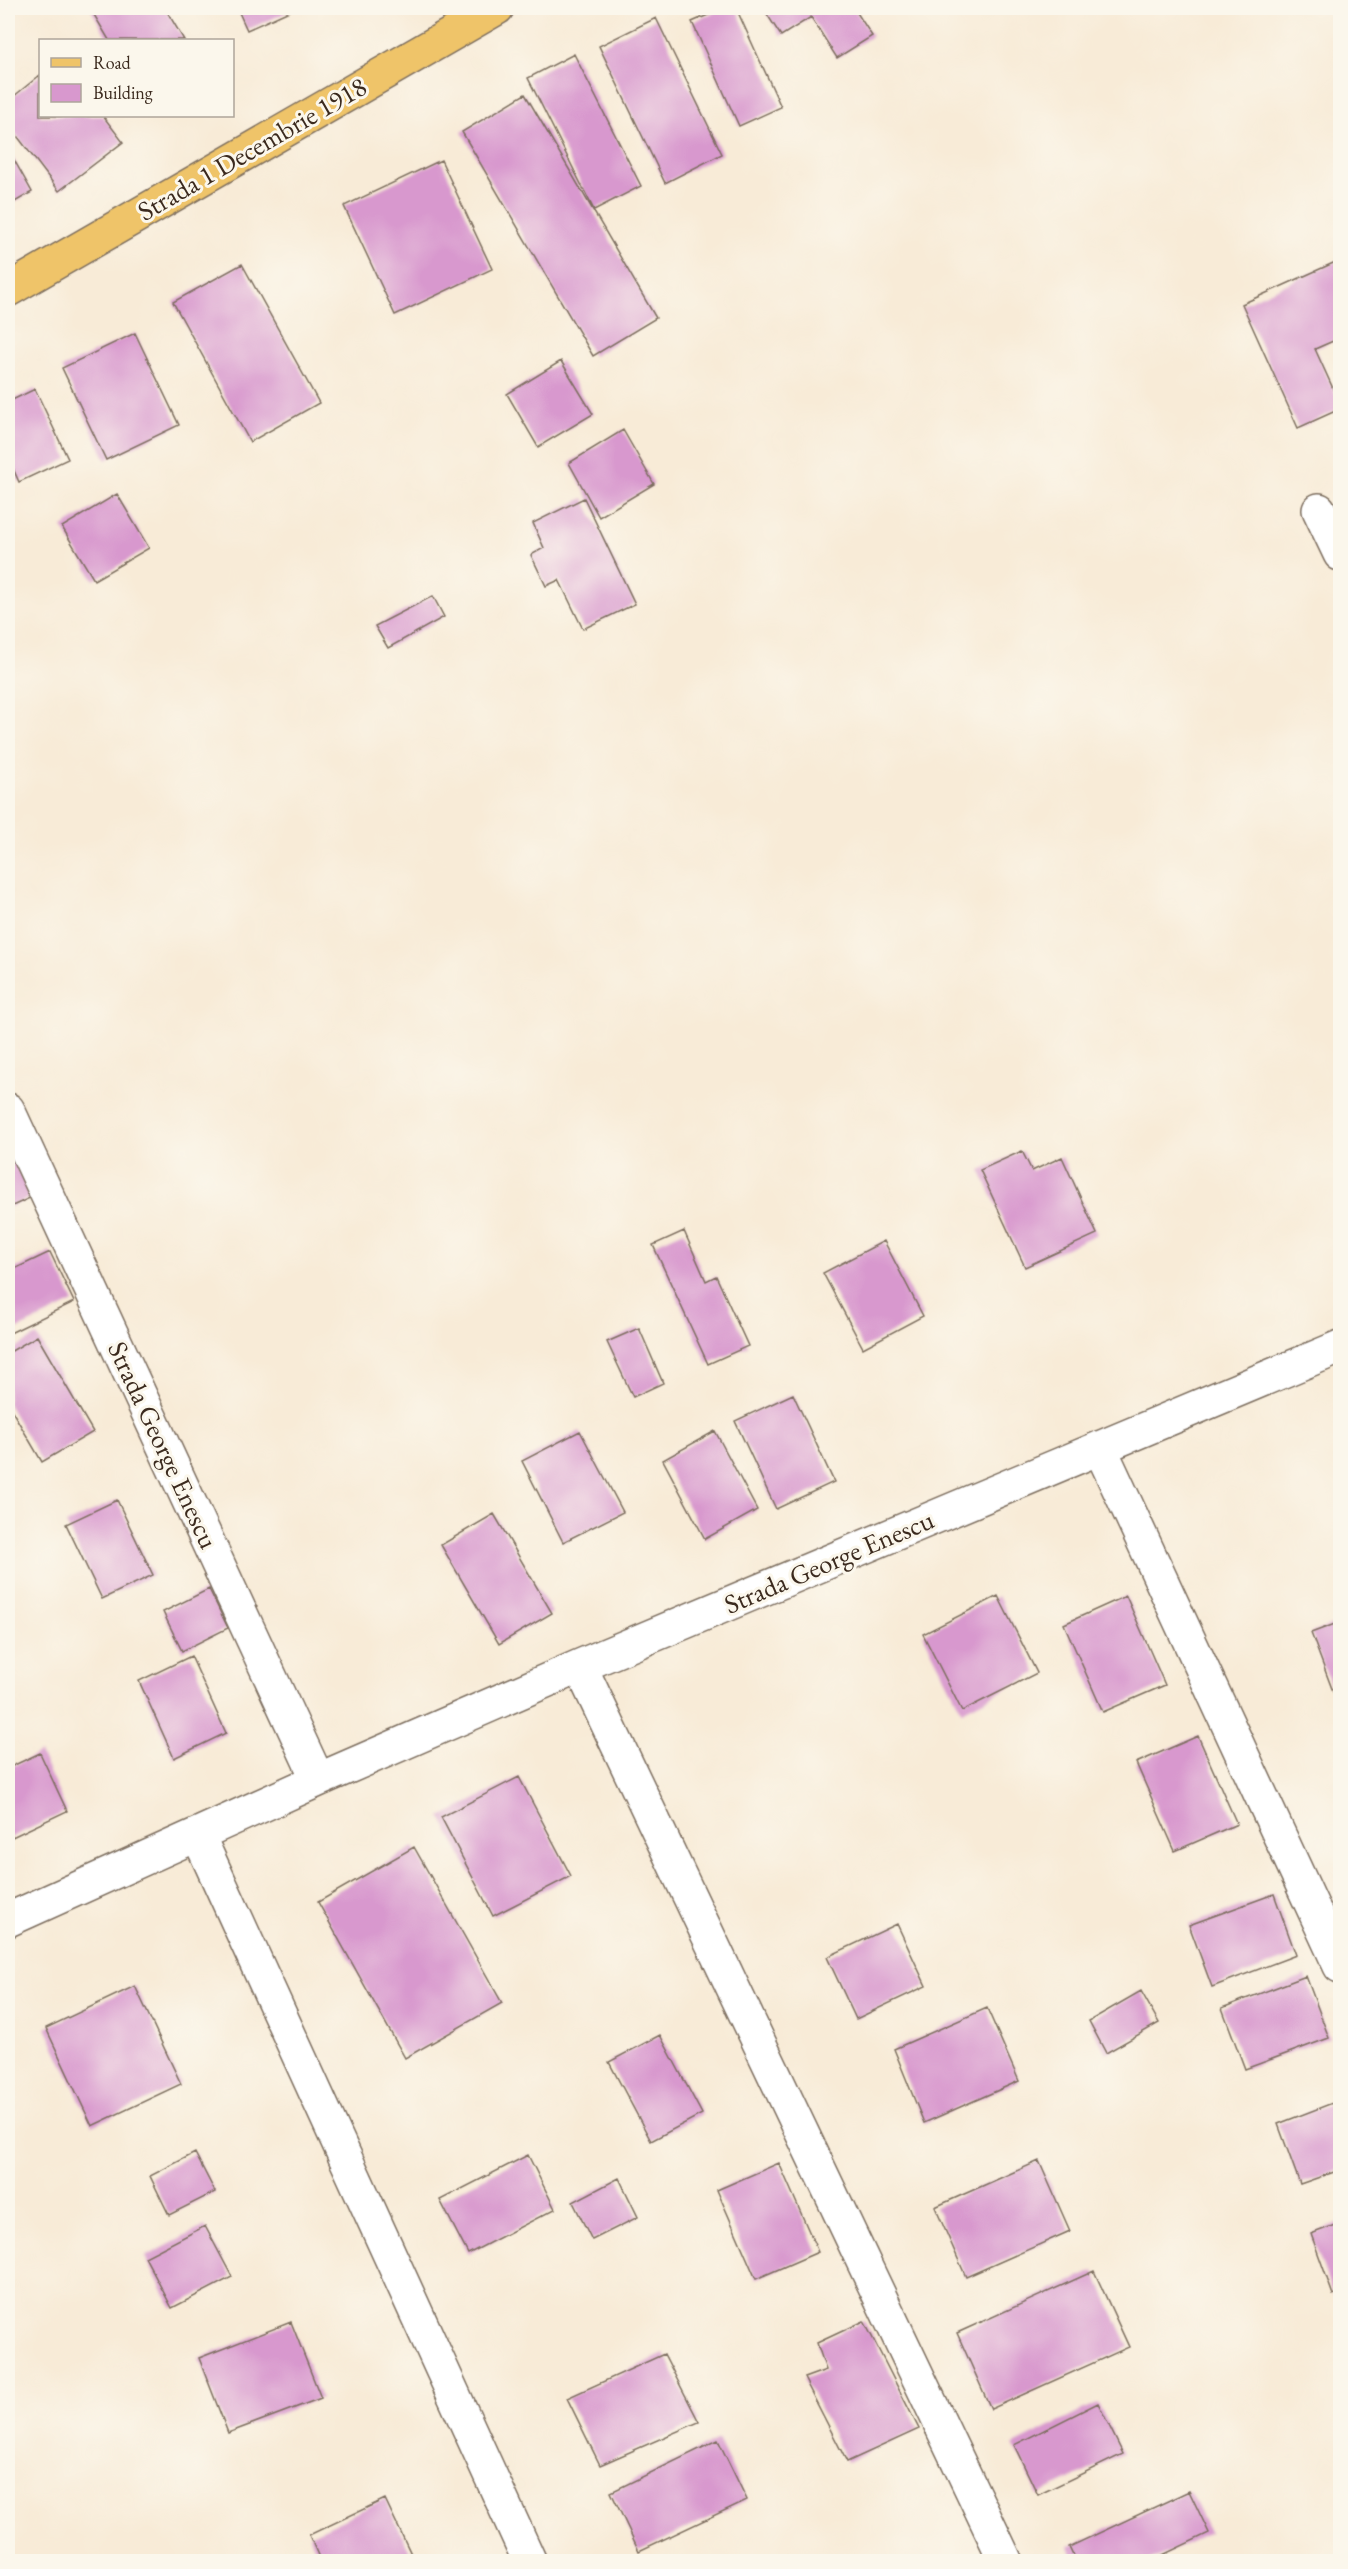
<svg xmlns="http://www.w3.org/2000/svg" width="1348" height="2569" viewBox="0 0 1348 2569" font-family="'EB Garamond',serif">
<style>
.building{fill:#d898ce}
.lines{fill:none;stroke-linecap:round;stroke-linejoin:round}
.minor-casing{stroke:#7d6e5f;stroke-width:36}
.primary-casing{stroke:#7d6e5f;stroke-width:36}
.minor{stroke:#fff;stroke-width:33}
.primary{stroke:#efc469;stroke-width:33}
.labels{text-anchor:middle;stroke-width:6;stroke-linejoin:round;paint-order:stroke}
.street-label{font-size:27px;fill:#3b2a1e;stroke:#fbf7ec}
</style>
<rect width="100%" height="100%" fill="#fbf7ec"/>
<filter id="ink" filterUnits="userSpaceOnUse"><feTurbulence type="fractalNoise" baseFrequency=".0167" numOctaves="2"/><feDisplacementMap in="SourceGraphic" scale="12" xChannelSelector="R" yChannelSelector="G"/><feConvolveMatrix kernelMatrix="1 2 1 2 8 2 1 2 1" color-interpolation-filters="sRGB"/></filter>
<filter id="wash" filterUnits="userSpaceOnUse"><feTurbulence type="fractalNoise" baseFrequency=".008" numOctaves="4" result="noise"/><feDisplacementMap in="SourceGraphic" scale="24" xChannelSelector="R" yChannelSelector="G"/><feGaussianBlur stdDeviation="1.35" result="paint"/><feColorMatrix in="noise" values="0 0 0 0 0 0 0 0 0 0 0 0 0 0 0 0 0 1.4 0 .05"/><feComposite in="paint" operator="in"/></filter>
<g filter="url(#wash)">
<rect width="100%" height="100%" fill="#f8ebd7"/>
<g id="blocks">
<!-- building -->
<path class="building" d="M90 8H165L184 40H109Z
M237 8H296L247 30Z
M724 8H736L781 107 739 126 692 22Z
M763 8H854L872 36 837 58 811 17 781 36Z
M656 18 722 154 665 183 599 46Z
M574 54 641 186 594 210 528 78Z
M40 75V116H103L123 142 59 191 8 124V101Z
M525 94 656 318 593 356 462 132Z
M8 149 32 192 8 206Z
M441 160 492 269 395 315 344 206Z
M1340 260V338L1315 349 1340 404V409L1298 428 1242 304Z
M242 264 319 403 250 442 173 302Z
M135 333 179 425 106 460 62 368Z
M561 361 593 414 538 447 507 394Z
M35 389 68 459 19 482 8 457V402Z
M623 430 654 484 599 517 569 463Z
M117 494 149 548 94 580 62 527Z
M584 498 635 604 583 629 559 580 546 586 531 555 544 548 533 523Z
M433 596 444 617 388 648 375 626Z
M8 1146 32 1197 8 1208Z
M1022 1151 1032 1171 1062 1157 1097 1234 1025 1267 980 1170Z
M684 1231 706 1281 716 1276 748 1346 708 1364 653 1245Z
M884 1241 923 1316 863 1348 823 1273Z
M50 1252 74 1302 8 1334V1272Z
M639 1328 663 1383 633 1397 607 1342Z
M37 1336 93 1432 42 1462 8 1404V1353Z
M793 1394 834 1482 776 1509 735 1421Z
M580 1431 623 1512 563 1542 522 1461Z
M715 1431 757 1510 705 1539 663 1460Z
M117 1500 153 1575 102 1599 66 1524Z
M494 1514 552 1613 499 1644 441 1545Z
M209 1589 228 1628 182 1651 163 1612Z
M998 1596 1037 1673 962 1711 923 1634Z
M1126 1596 1165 1685 1103 1712 1064 1624Z
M1340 1622V1692L1334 1694 1311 1633Z
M191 1656 226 1733 174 1758 139 1681Z
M1198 1736 1237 1824 1175 1851 1136 1763Z
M40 1753 67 1811 8 1839V1768Z
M519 1777 571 1876 493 1916 441 1817Z
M414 1847 502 2003 405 2058 318 1902Z
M1274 1894 1296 1955 1212 1987 1189 1925Z
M897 1924 926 1986 856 2019 827 1957Z
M1306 1976 1329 2038 1245 2069 1222 2008Z
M135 1986 181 2084 92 2126 46 2028Z
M1141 1991 1159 2023 1106 2053 1089 2021Z
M987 2008 1019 2081 924 2123 894 2049Z
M660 2035 702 2114 651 2141 609 2062Z
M1340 2100V2170L1300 2184 1278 2124Z
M195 2153 215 2192 169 2215 150 2176Z
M528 2155 555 2209 468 2254 440 2200Z
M1039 2161 1070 2231 966 2277 935 2207Z
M779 2163 818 2252 756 2279 717 2190Z
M619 2178 638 2217 592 2240 573 2202Z
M1340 2223V2292L1333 2295 1311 2234Z
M205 2226 232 2277 172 2308 145 2257Z
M1094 2271 1129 2347 991 2409 957 2333Z
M864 2321 919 2429 847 2462 804 2378 826 2370 817 2343Z
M291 2322 321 2398 228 2433 199 2358Z
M664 2354 699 2422 600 2465 567 2398Z
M1098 2403 1123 2454 1038 2495 1014 2445Z
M718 2440 747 2500 639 2551 611 2492Z
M1189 2491 1209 2533 1148 2562H1076L1069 2547Z
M385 2499 412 2556 399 2562H321L309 2535Z"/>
</g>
</g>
<g filter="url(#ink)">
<use href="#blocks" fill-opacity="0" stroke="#7d6e5f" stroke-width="1.5"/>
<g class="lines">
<!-- minor casing -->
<g class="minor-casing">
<path id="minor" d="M1319 510 1340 554
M8 1110 318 1780
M1100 1448 1340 1966
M580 1666 1006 2562
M198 1835 530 2562
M8 1920 318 1780 580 1666 1340 1347"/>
</g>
<!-- primary casing -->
<g class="primary-casing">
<path id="primary" d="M8 290 497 8"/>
</g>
<!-- minor -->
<use href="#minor" class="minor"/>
<!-- primary -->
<use href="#primary" class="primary"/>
</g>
</g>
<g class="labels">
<!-- street labels -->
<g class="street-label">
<text transform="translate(252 149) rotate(-30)" y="9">Strada 1 Decembrie 1918</text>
<text transform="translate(163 1445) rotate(65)" y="9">Strada George Enescu</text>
<text transform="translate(829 1562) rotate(-23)" y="9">Strada George Enescu</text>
</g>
</g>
<!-- margin -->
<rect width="1348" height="2569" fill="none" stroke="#fbf7ec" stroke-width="30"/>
<!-- legend -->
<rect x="39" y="39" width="195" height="78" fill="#fbf7ec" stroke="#aea59a" stroke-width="1.5"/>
<rect x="51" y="58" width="30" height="9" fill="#efc469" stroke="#aea59a" stroke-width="1.5"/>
<text x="93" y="69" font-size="18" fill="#3b2a1e">Road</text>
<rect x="51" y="84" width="30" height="18" fill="#d898ce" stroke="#aea59a" stroke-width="1.5"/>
<text x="93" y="99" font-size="18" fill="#3b2a1e">Building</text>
</svg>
